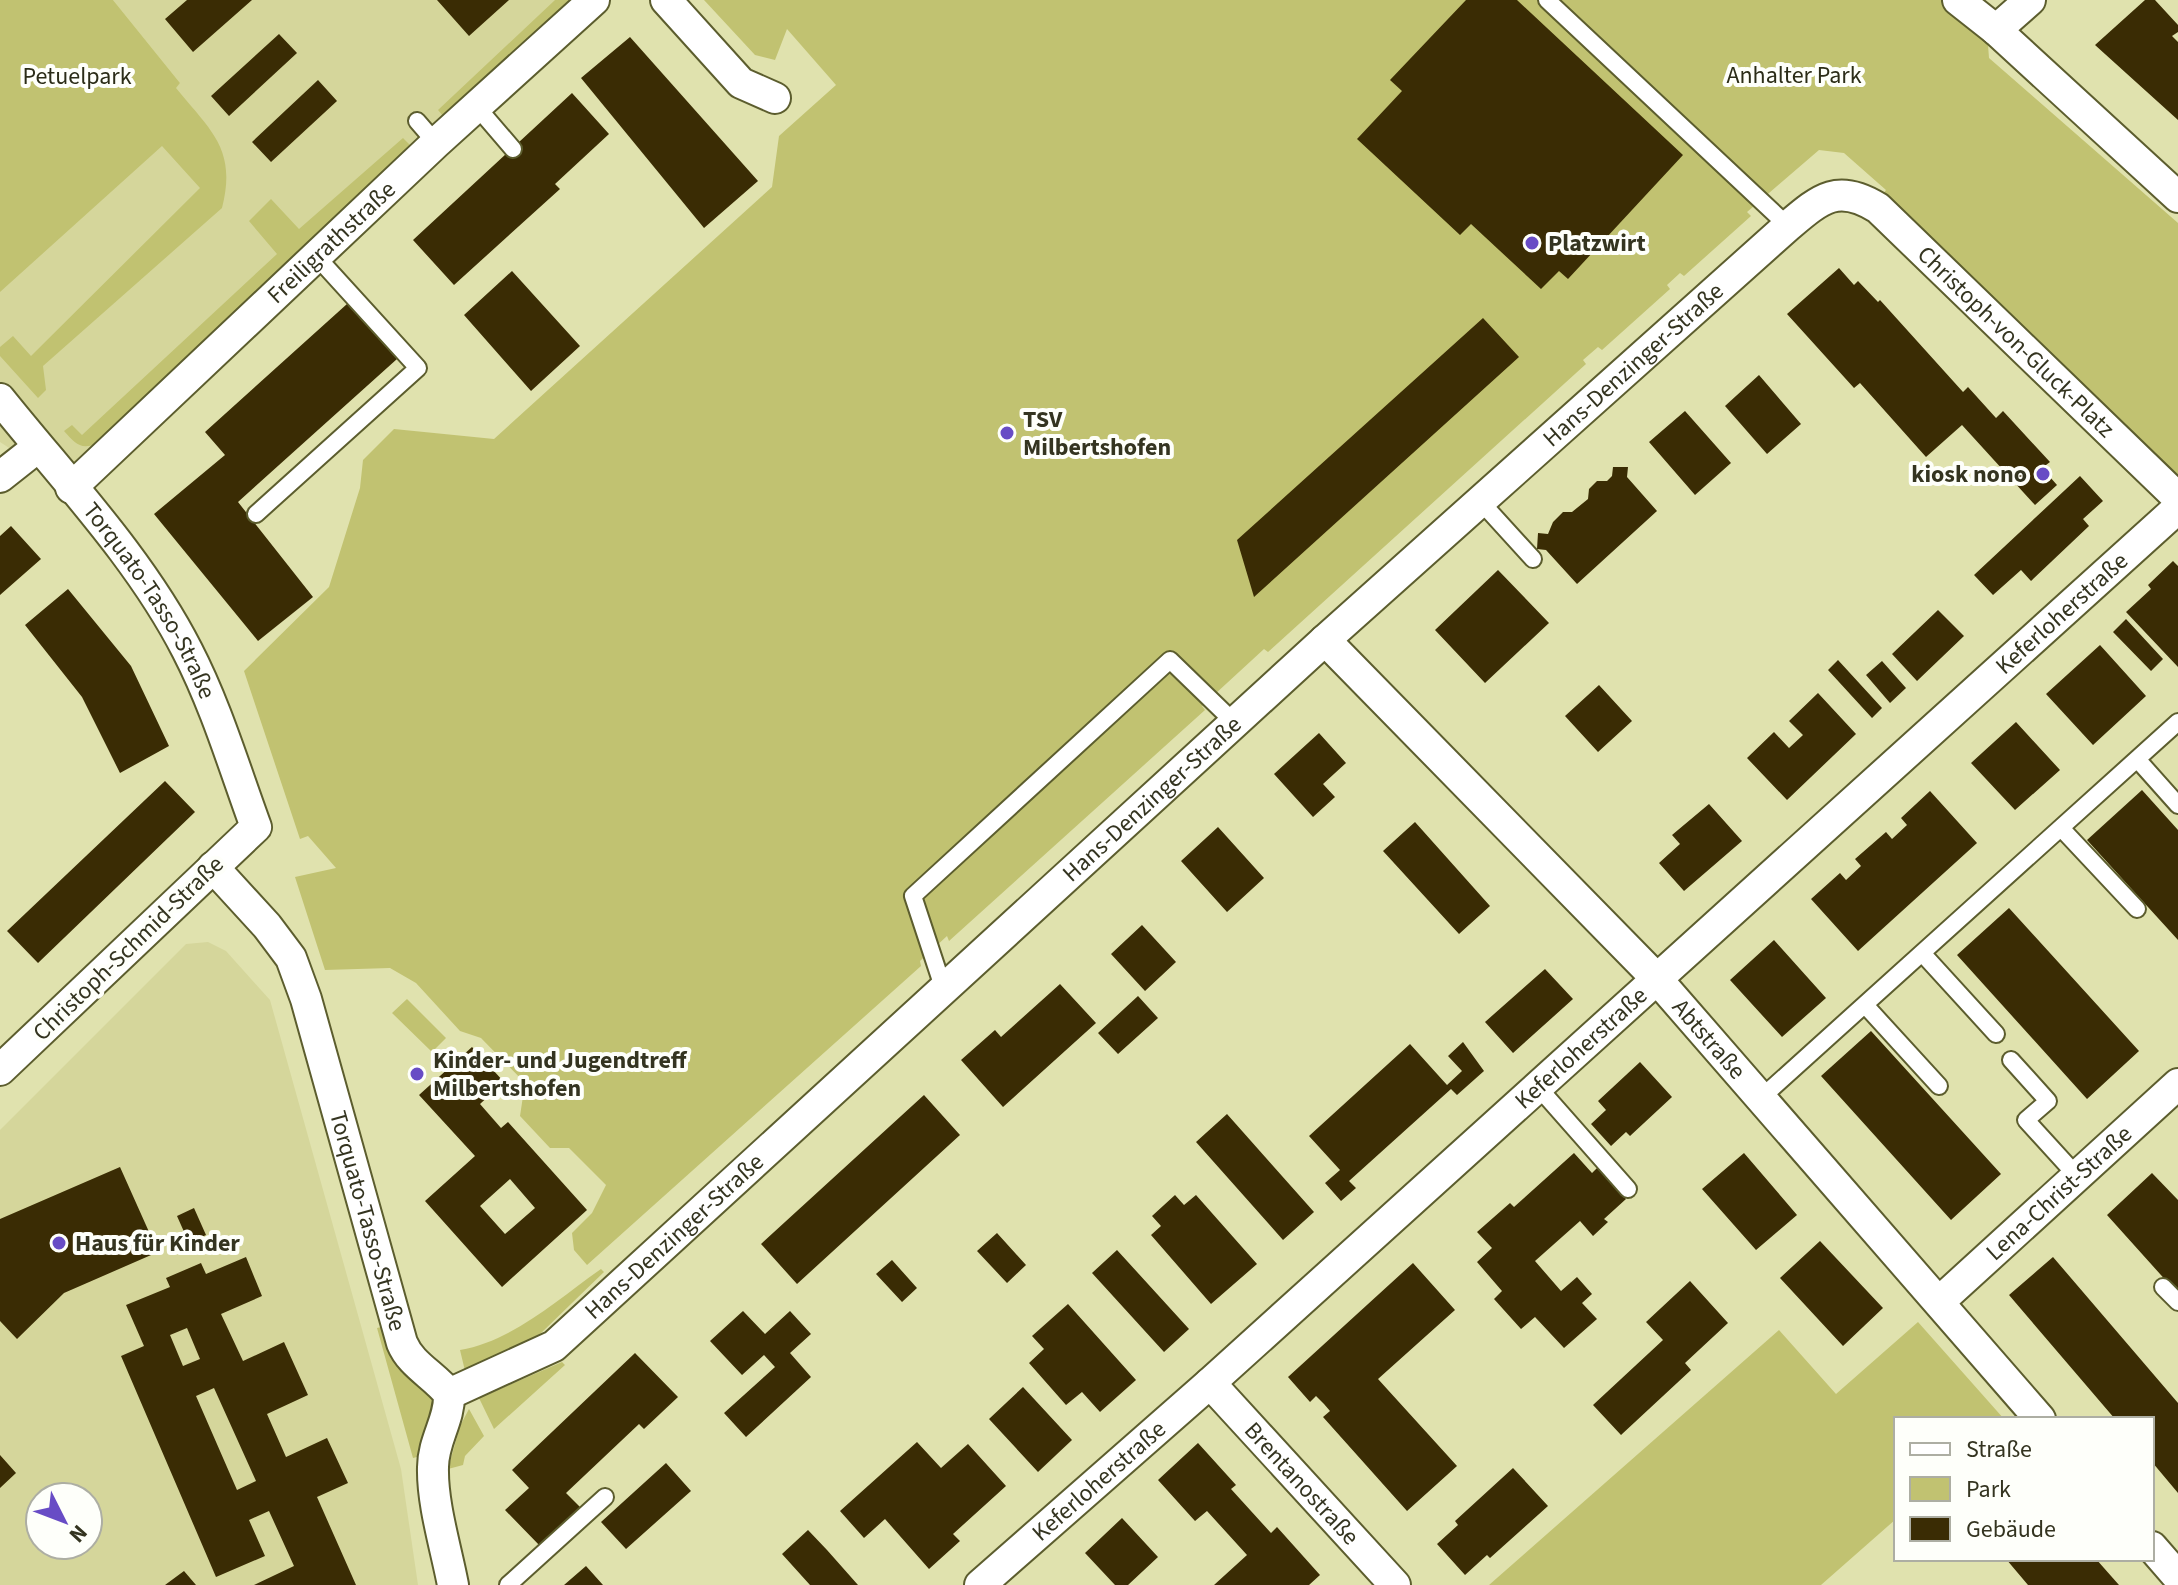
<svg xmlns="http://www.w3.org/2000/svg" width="2178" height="1585" viewBox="0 0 2178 1585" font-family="'Source Sans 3',sans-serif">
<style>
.built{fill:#d5d69b;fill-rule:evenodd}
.green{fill:#c1c271}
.building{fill:#3a2c04;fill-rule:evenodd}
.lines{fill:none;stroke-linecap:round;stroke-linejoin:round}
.lane-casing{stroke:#5c5d2e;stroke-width:20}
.street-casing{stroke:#5c5d2e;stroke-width:34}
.lane{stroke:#fff;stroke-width:16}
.street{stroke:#fff;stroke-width:30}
.poi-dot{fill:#684cc5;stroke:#fefffa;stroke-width:3}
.labels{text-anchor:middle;stroke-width:8;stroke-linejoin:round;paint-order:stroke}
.park-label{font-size:24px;fill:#2b2c17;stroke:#fefffa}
.street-label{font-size:24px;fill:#343420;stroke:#fefffa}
.poi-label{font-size:24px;font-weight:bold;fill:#343420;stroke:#fefffa;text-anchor:start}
</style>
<rect width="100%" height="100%" fill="#e0e2ae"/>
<!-- built -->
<path class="built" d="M113 0H594L63 483 0 442V254L180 83Z
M208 942 226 951 270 1000 401 1469 418 1585H0V1130L186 944ZM40 1497H88V1545H40Z"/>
<!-- green -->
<path class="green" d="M0 0H113L180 83 176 88C211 131 237 149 222 208L43 366 46 390 38 398 0 356V347L13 336 31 356 200 188 162 146 0 292Z
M555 0H580L448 122 438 110Z
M704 0H1945L1987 32 1989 58 2178 223V486L1883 194 1886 190 1844 153 1819 150 1747 212 1751 216 1684 276 1680 273 1667 285 1670 289 1602 350 1598 347 1583 360 1586 364 1268 652 1264 649 1202 706 1205 710 949 941 947 936 920 961 921 966 587 1265 574 1250 572 1233 592 1213 606 1185 569 1148H550L520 1116 525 1083 481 1038 460 1031 416 983 390 968 325 970 295 877 336 868 308 836 300 839 244 671 329 587 360 488 363 460 394 429 494 439 772 187 779 136 836 85 787 29 775 60 755 55Z
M403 138 415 150 96 444C80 450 75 443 64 431L72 425 82 435 277 254 249 221 271 199 299 229Z
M407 999 446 1038 432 1052 392 1013Z
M601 1269 604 1272 539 1335 466 1375 460 1350C513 1341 558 1299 601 1269Z
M1918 1322 2004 1419H1896V1519L1821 1585H1489L1779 1330 1836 1394Z
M385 1326 402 1373 413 1377 435 1397 432 1433 421 1446V1456L413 1458 377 1328Z
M562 1362 565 1365 494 1429 479 1398Z
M469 1409 484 1436 465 1456 463 1465 448 1469 460 1426Z"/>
<!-- building -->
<path class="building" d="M187 0H252L193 52 165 19Z
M437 0H509L469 36Z
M1466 0H1517L1683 155 1568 279 1559 271 1541 289 1471 224 1460 235 1357 139 1402 91 1390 80Z
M2145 0H2155L2178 25V32L2172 36 2178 42V120L2095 45Z
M279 34 297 53 229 116 211 96Z
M630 37 758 181 704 228 581 78Z
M318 80 337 101 271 162 252 142Z
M572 93 609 134 555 184 560 189 454 285 413 240Z
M1839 268 1854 285 1858 281 1878 302 1880 300 1963 392 1968 387 1996 418 2003 411 2050 462 2042 468 2057 485 2035 505 1962 425 1926 457 1860 383 1854 388 1787 314Z
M512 271 580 346 531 391 464 315Z
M347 304 397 359 238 502 313 597 258 641 154 514 225 455 205 432Z
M1483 318 1519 357 1254 597 1237 540Z
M1759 375 1801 424 1767 454 1725 406Z
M1685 411 1731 463 1695 495 1649 442Z
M1613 467H1628L1627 477 1657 511 1577 584 1546 550 1537 549 1538 533 1548 534 1553 522 1563 512H1572L1588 499 1589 489 1597 481H1607L1612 476Z
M2080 476 2103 501 2083 519 2089 526 2031 581 2021 570 1993 595 1974 575Z
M11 526 41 559 0 595V536Z
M2173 561 2178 566V667L2126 612 2151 589 2148 585Z
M1498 570 1549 623 1485 683 1435 630Z
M68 589 131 666 169 746 120 773 82 697 25 625Z
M1938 610 1964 636 1917 681 1892 654Z
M2126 619 2163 659 2151 671 2113 632Z
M2100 645 2146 696 2093 745 2046 694Z
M1838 660 1882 708 1872 718 1828 670Z
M1882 661 1906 688 1890 703 1866 675Z
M1599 685 1632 721 1598 752 1565 716Z
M1818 693 1856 734 1787 800 1747 758 1774 732 1789 748 1803 735 1789 721Z
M2016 722 2060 770 2015 810 1971 763Z
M1319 733 1346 763 1323 784 1335 797 1313 817 1274 774Z
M165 781 195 812 38 963 7 931Z
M2142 790 2178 830V940L2087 840Z
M1930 791 1977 843 1858 951 1811 899 1840 873 1846 880 1861 866 1855 859 1886 832 1892 839 1907 825 1901 818Z
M1709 804 1742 841 1684 891 1659 863 1680 844 1672 835Z
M1415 822 1490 906 1459 934 1383 851Z
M1218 827 1264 878 1227 912 1181 861Z
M2009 908 2139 1051 2087 1099 1957 955Z
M1142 925 1176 962 1145 991 1111 954Z
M1774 940 1826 998 1782 1037 1730 980Z
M1545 969 1573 999 1513 1053 1485 1022Z
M1060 984 1096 1023 1003 1107 961 1060 995 1030 1001 1037Z
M1138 996 1158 1018 1118 1054 1098 1033Z
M1871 1031 2001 1174 1951 1220 1821 1076Z
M1463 1042 1484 1071 1457 1095 1451 1089 1349 1181 1356 1188 1341 1201 1325 1183 1340 1170 1309 1136 1410 1044 1447 1085 1462 1071 1448 1056Z
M472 1047 504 1082 480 1104 501 1128 508 1122 587 1210 502 1287 425 1201 475 1156 419 1095ZM510 1179 535 1208 505 1234 480 1206Z
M1640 1062 1672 1097 1630 1136 1626 1132 1611 1146 1591 1124 1606 1110 1598 1101Z
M924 1095 960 1135 797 1284 761 1244Z
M1227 1114 1314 1212 1283 1240 1196 1142Z
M1574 1153 1592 1173 1598 1167 1626 1199 1604 1219 1608 1222 1593 1236 1580 1221 1535 1261 1561 1291 1577 1277 1592 1294 1582 1303 1597 1319 1564 1348 1535 1317 1521 1329 1494 1299 1502 1291 1477 1262 1492 1248 1477 1232 1510 1203 1514 1207Z
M1744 1153 1797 1215 1756 1250 1702 1189Z
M120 1167 158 1252 64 1293 17 1339 0 1321V1219Z
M2152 1173 2178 1200V1294L2107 1215Z
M1175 1195 1184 1205 1196 1195 1257 1264 1211 1304 1151 1235 1161 1226 1152 1216Z
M194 1208 206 1235 189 1243 177 1216Z
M997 1233 1026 1265 1007 1283 977 1251Z
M1820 1241 1883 1308 1843 1346 1780 1278Z
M1117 1250 1189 1329 1164 1352 1092 1273Z
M246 1257 262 1296 221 1314 243 1361 284 1342 308 1395 267 1414 286 1457 327 1438 348 1483 317 1497 356 1585H254L294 1566 269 1511 249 1520 265 1556 216 1577 121 1356 144 1346 126 1305 170 1287 166 1278 201 1263 206 1274ZM187 1328 200 1359 183 1366 170 1335ZM214 1388 256 1481 237 1490 196 1396Z
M2053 1257 2178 1403V1493L2152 1462V1419H2115L2009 1295Z
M892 1260 917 1288 902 1302 876 1274Z
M1413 1263 1455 1310 1378 1379 1457 1466 1407 1511 1323 1417 1330 1411 1324 1404 1316 1396 1310 1402 1288 1377Z
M1690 1281 1728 1323 1685 1363 1691 1370 1621 1435 1593 1405 1663 1340 1646 1322Z
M1068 1304 1136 1380 1100 1412 1082 1392 1066 1405 1029 1363 1044 1349 1032 1336Z
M743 1311 765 1334 790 1311 811 1334 790 1353 811 1377 746 1437 724 1413 775 1367 764 1355 742 1375 710 1341Z
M635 1353 678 1397 644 1429 639 1424 566 1493 582 1509 542 1548 505 1510 529 1488 512 1470Z
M1023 1387 1072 1440 1038 1472 989 1419Z
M917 1442 941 1468 968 1444 1006 1486 953 1534 960 1541 929 1569 885 1519 864 1538 840 1511Z
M1198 1443 1236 1485 1231 1489 1271 1533 1277 1527 1320 1575 1309 1585H1214L1247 1555 1207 1511 1195 1521 1158 1480Z
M0 1455 16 1473 0 1488Z
M666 1463 691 1491 626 1549 601 1522Z
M1513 1468 1548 1506 1490 1558 1487 1555 1465 1575 1437 1544 1458 1525 1455 1521Z
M1122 1518 1158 1557 1128 1585H1115L1085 1553Z
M808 1530 827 1550 858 1585H810L782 1554Z
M2006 1559H2096L2119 1585H2028Z
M586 1566 603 1585H564Z
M184 1571 196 1585H165Z"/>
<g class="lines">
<!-- lane casing -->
<g class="lane-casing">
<path id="lane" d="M1547 0 1788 226
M477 107 513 149
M417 121 436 143
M1482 503 1533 559
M256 514 418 368 317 257
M2137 759 2178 805
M2061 828 2137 909
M1922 953 1996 1034
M944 990 913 896 1170 660 1236 724
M1865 1005 1939 1086
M2011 1060 2048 1101 2026 1120 2077 1176
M1538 1087 1628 1189
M1761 1098 2178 722
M2163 1287 2178 1302
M508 1585 605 1497"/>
</g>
<!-- street casing -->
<g class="street-casing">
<g id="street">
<path d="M666 0 741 83 775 98"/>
<path d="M1958 0 1996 30 2178 197"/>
<path d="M1996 30 2030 0"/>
<path id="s1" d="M0 399C64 479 140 558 187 650 216 706 234 767 256 827L0 1070"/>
<path d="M0 477 38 447"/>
<path id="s2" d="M71 488 436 143 594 0"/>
<path id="s3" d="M1325 640 1657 979 2040 1419"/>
<path id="s4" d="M213 867 267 926 291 958 306 999 402 1343C411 1365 434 1375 449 1394 450 1420 433 1440 433 1467 432 1504 446 1548 453 1585"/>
<path id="s5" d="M1939 1302 2178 1084"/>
<path id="s6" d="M1210 1383 1395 1585"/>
<path id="s7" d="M449 1394 554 1346 1325 640 1788 226C1821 198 1838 183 1878 208L2178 498"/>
<path d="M2152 1547 2178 1577"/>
<path id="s8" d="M980 1585 1210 1383 2178 508"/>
</g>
</g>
<!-- lane -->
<use href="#lane" class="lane"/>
<!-- street -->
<use href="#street" class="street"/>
</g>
<!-- markers -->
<g class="poi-dot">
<circle cx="1532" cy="243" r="8"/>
<circle cx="1007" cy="433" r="8"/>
<circle cx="2043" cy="474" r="8"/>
<circle cx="417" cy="1074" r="8"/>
<circle cx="59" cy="1243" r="8"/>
</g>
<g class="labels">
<!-- park labels -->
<g class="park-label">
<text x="1794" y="83">Anhalter Park</text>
<text x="77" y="84">Petuelpark</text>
</g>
<!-- street labels -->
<g class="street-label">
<text dy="8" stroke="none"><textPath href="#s2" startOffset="358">Freiligrathstraße</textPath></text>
<text dy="8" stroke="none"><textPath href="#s7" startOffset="2076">Christoph-von-Gluck-Platz</textPath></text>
<text dy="8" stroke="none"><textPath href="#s7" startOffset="1574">Hans-Denzinger-Straße</textPath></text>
<text dy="8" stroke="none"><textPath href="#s1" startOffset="252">Torquato-Tasso-Straße</textPath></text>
<text dy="8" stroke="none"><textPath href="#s8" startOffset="1454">Keferloherstraße</textPath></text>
<text dy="8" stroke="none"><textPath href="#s7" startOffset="926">Hans-Denzinger-Straße</textPath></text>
<text transform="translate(128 948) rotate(-44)" y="8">Christoph-Schmid-Straße</text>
<text dy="8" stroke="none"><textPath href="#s3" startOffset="554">Abtstraße</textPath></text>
<text dy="8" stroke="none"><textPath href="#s8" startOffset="806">Keferloherstraße</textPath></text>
<text dy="8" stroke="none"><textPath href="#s5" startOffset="162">Lena-Christ-Straße</textPath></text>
<text dy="8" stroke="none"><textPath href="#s4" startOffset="394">Torquato-Tasso-Straße</textPath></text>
<text dy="8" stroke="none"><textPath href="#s7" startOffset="278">Hans-Denzinger-Straße</textPath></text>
<text dy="8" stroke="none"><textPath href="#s8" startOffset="158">Keferloherstraße</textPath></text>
<text dy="8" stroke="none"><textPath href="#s6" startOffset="136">Brentanostraße</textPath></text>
</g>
<!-- poi labels -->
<g class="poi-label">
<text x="1548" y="251">Platzwirt</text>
<text x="1023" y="427">TSV<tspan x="1023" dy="28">Milbertshofen</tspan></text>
<text x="2027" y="482" text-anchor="end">kiosk nono</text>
<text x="433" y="1068">Kinder- und Jugendtreff<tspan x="433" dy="28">Milbertshofen</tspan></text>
<text x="75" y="1251">Haus für Kinder</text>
</g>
</g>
<!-- legend -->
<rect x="1894" y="1417" width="260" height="144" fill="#fefffa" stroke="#adaea3" stroke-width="2"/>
<rect x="1910" y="1443" width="40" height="12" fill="#ffffff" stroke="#adaea3" stroke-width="2"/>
<text x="1966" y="1457" font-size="24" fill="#343420">Straße</text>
<rect x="1910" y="1477" width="40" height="24" fill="#c1c271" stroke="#adaea3" stroke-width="2"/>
<text x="1966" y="1497" font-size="24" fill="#343420">Park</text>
<rect x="1910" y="1517" width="40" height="24" fill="#3a2c04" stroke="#adaea3" stroke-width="2"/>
<text x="1966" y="1537" font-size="24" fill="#343420">Gebäude</text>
<!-- north arrow -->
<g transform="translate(64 1521) rotate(132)"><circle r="38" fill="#fefffa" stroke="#adaea3" stroke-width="2"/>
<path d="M0-6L14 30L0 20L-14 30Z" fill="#684cc5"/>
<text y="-12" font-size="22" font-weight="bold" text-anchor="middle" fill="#343420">N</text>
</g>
</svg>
